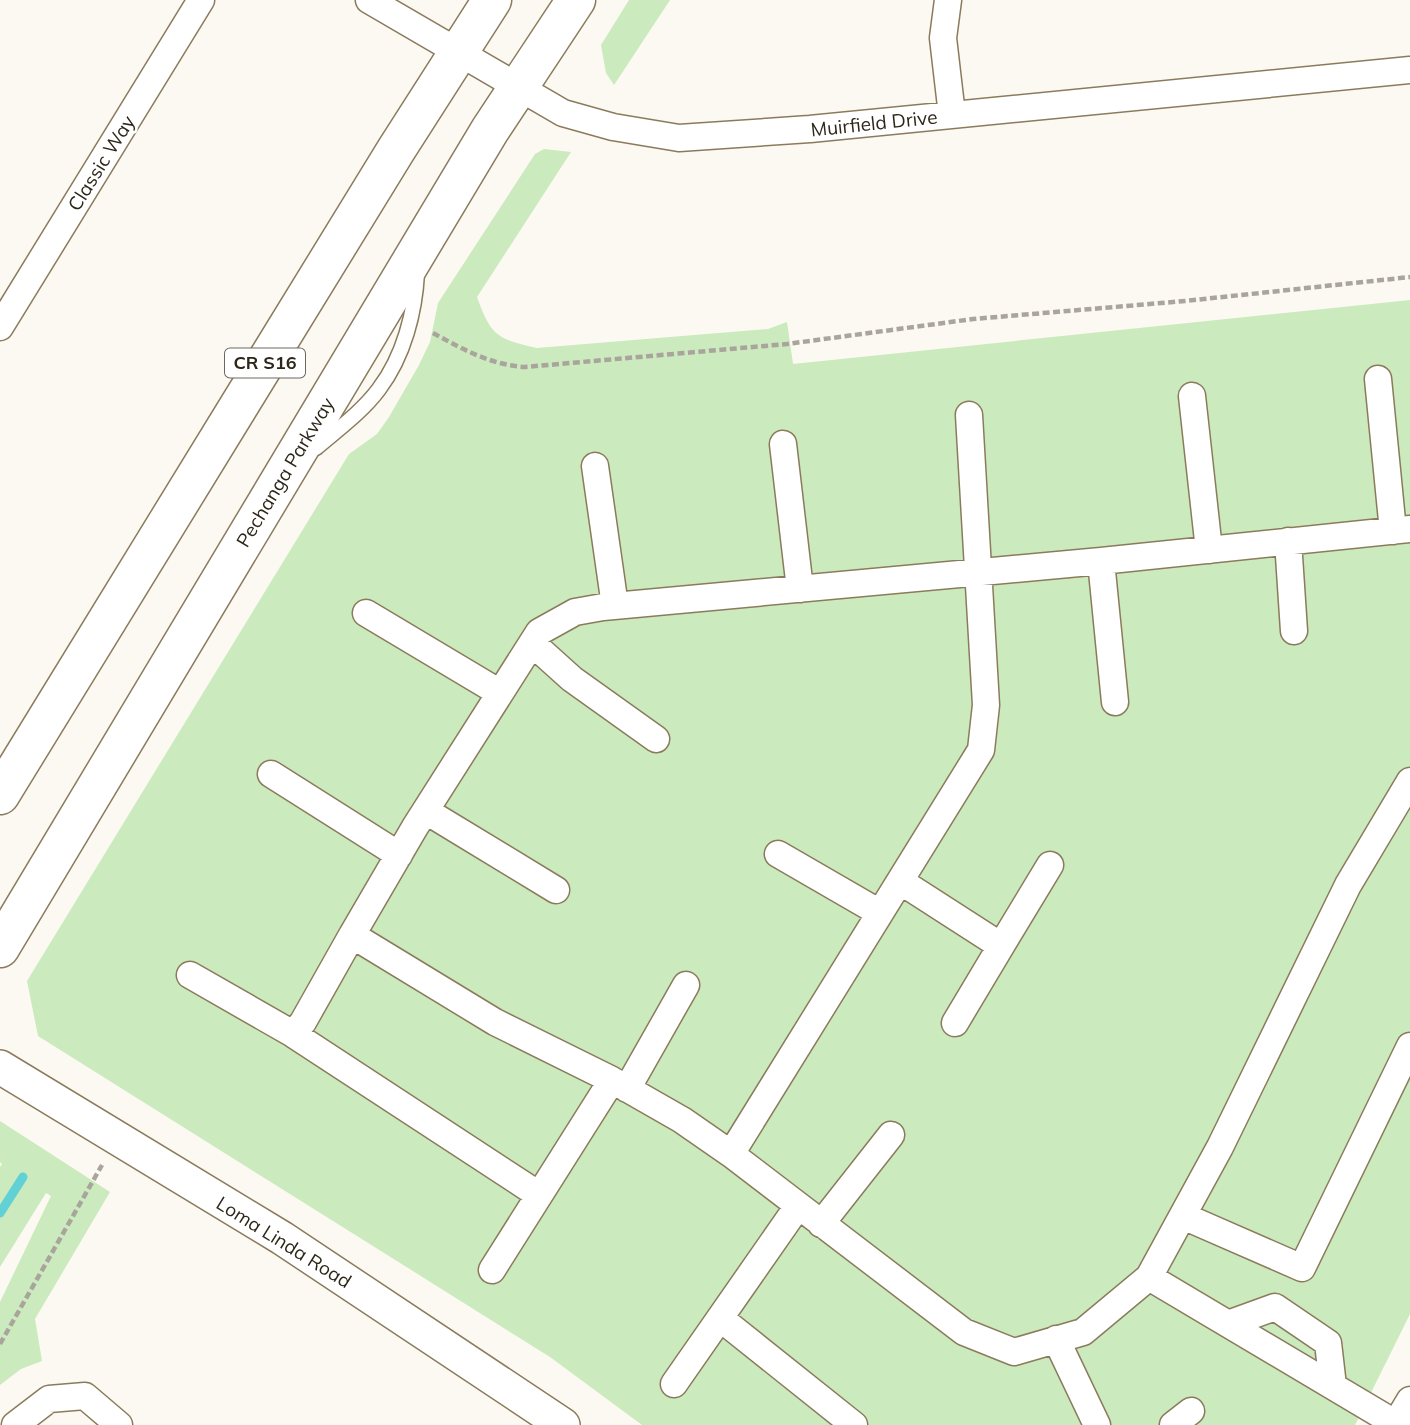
<svg xmlns="http://www.w3.org/2000/svg" width="1410" height="1425" viewBox="0 0 1410 1425" font-family="Mulish,sans-serif">
<style>
.green{fill:#cbeabd}
.lines{fill:none;stroke-linecap:round;stroke-linejoin:round}
.stream{stroke:#61d1d6;stroke-width:9}
.service-casing{stroke:#8b7b5c;stroke-width:17}
.minor-casing{stroke:#8b7b5c;stroke-width:29}
.tertiary-casing{stroke:#8b7b5c;stroke-width:36}
.primary-casing{stroke:#8b7b5c;stroke-width:41}
.path{stroke:#a9a59c;stroke-width:4.5;stroke-dasharray:7 3.5;stroke-linecap:butt}
.service{stroke:#fff;stroke-width:14}
.minor{stroke:#fff;stroke-width:26}
.tertiary{stroke:#fff;stroke-width:33}
.primary{stroke:#fff;stroke-width:38}
.labels{text-anchor:middle;stroke-width:5;stroke-linejoin:round;paint-order:stroke}
.shield{fill:#fff;stroke:#6c685f;stroke-width:2}
.shield-label{font-size:18px;font-weight:bold;fill:#2d271a}
.street-label{font-size:19px;fill:#2d271a;stroke:#fff}
</style>
<rect width="100%" height="100%" fill="#fcf9f2"/>
<!-- green -->
<path class="green" d="M629 0H670L614 85 606 73 601 45Z
M544 149 571 152 477 297C491 336 497 339 537 348L768 329 787 322 793 364 1410 300V1314L1355 1425H642L550 1357 38 1036 27 981 349 454 377 434 389 417 419 365 430 342 438 303 535 154Z
M0 1121 110 1192 35 1319 42 1361 21 1369 0 1385V1302L51 1196 46 1193 0 1267V1167L2 1164 0 1162Z"/>
<g class="lines">
<!-- stream -->
<path class="stream" d="M0 1213 23 1177"/>
<!-- service casing -->
<g class="service-casing">
<path id="service" d="M316 448C337 430 362 412 379 389 404 356 415 312 417 273"/>
</g>
<!-- minor casing -->
<g class="minor-casing">
<path id="minor" d="M369 0 563 113 613 127 679 138 810 129 1410 70
M948 0 943 38 952 115
M0 327 201 0
M1378 379 1393 531
M1192 396 1209 550
M783 444 800 589
M595 466 615 606
M1288 541 1294 631
M1101 561 1115 702
M366 613 500 693
M532 643 572 679 656 739
M271 774 399 855
M426 811 556 890
M778 854 880 913
M900 881 1001 946 1050 865
M352 935 303 1022 293 1034 539 1195
M190 975 293 1034
M955 1023 1001 946
M627 1089 686 985
M731 1154 981 750 986 705 969 415
M1183 1216 1302 1268 1410 1046
M821 1224 891 1135
M492 1270 612 1080
M1149 1277 1083 1332 1014 1352 964 1332 731 1154 682 1120 612 1080 495 1022 352 935 415 827 539 632 575 612 603 607 1101 561 1410 529
M720 1318 854 1425
M1228 1324 1275 1307 1328 1343 1333 1386
M1056 1339 1097 1425
M674 1384 798 1206
M15 1425 49 1399 85 1396 119 1425
M1173 1425 1191 1411
M1395 1425 1410 1400
M1398 1425 1149 1277 1220 1147 1348 885 1410 781"/>
</g>
<!-- tertiary casing -->
<g class="tertiary-casing">
<path id="tertiary" d="M0 1067 282 1238 563 1425"/>
</g>
<!-- primary casing -->
<g class="primary-casing">
<path id="primary" d="M0 795 396 150 492 0
M0 948 490 130 576 0"/>
</g>
<!-- path -->
<path class="path" d="M433 333C462 349 491 365 525 367L787 344 973 319 1185 301 1410 277
M0 1344 102 1165"/>
<!-- service -->
<use href="#service" class="service"/>
<!-- minor -->
<use href="#minor" class="minor"/>
<!-- tertiary -->
<use href="#tertiary" class="tertiary"/>
<!-- primary -->
<use href="#primary" class="primary"/>
</g>
<g class="labels">
<!-- shield labels -->
<rect class="shield" x="225" y="348.5" width="80" height="29" rx="5"/>
<g class="shield-label">
<text x="265" y="369">CR S16</text>
</g>
<!-- street labels -->
<g class="street-label">
<text transform="translate(874 123) rotate(-6)" y="7">Muirfield Drive</text>
<text transform="translate(101 163) rotate(-58)" y="7">Classic Way</text>
<text transform="translate(285 472) rotate(-59)" y="7">Pechanga Parkway</text>
<text transform="translate(284 1242) rotate(32)" y="7">Loma Linda Road</text>
</g>
</g>
</svg>
